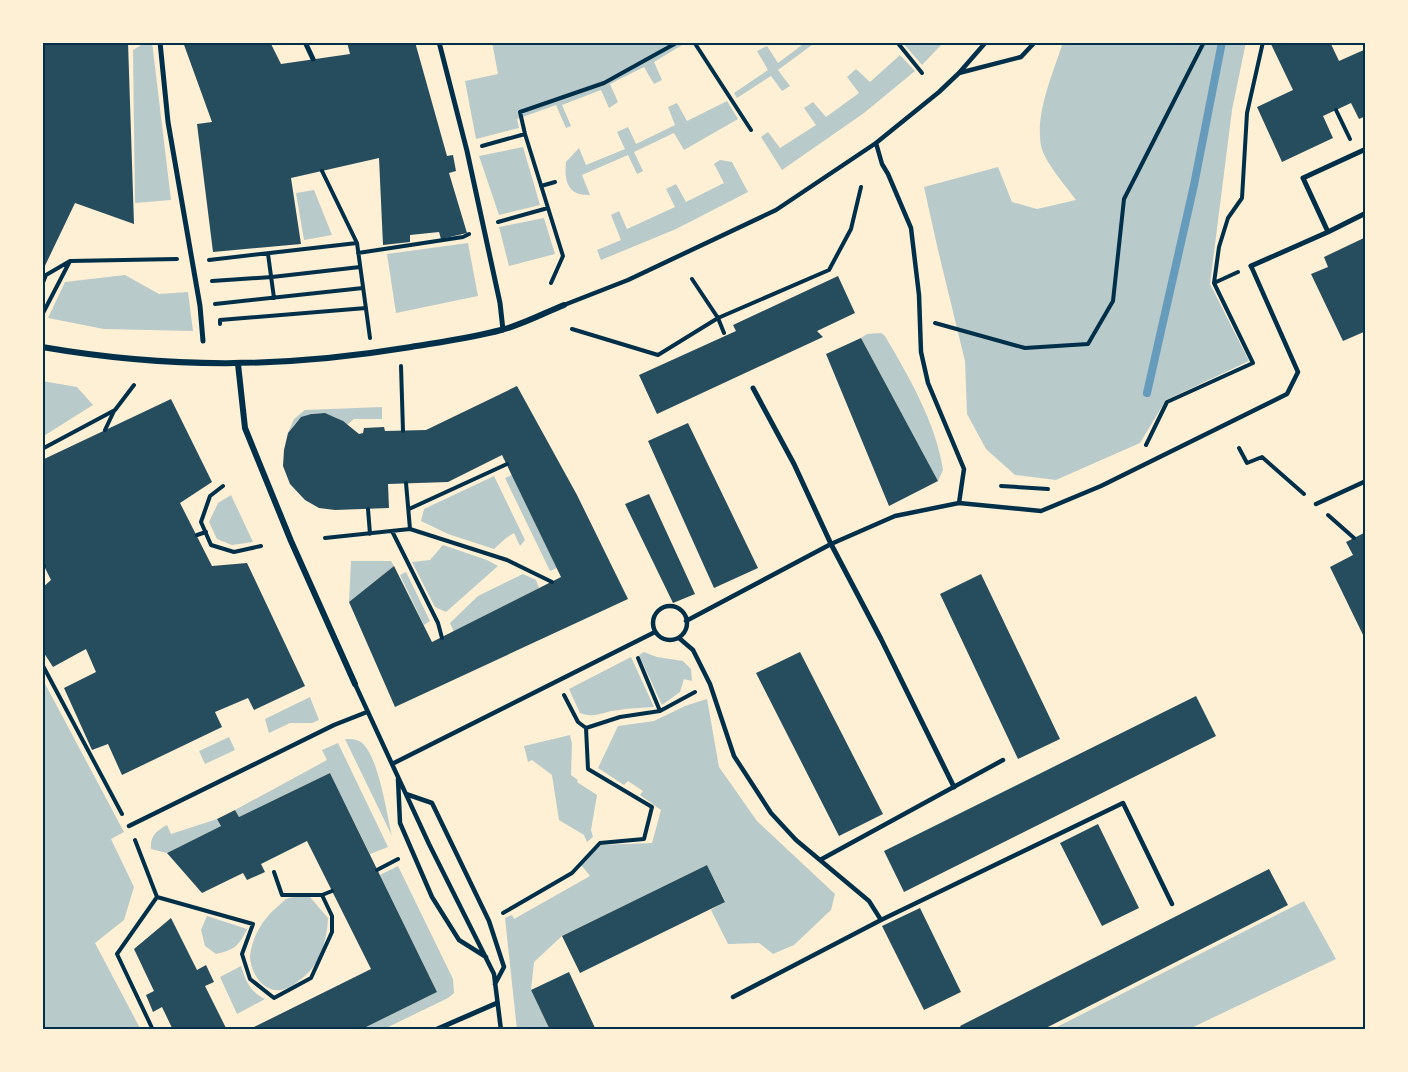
<svg xmlns="http://www.w3.org/2000/svg" width="1408" height="1072" viewBox="0 0 1408 1072" font-family="'Golos Text',sans-serif">
<style>
.green{fill:#b9caca}
.lines{fill:none;stroke-linecap:round;stroke-linejoin:round}
.stream{stroke:#669bbc;stroke-width:8}
.building{fill:#264d5e}
.path{stroke:#003049;stroke-width:4}
.service{stroke:#003049;stroke-width:4.5}
.pedestrian{stroke:#003049;stroke-width:5}
.minor{stroke:#003049;stroke-width:6}
.neatline{fill:none;stroke:#003049;stroke-width:2}
</style>
<rect width="100%" height="100%" fill="#fdf0d5"/>
<!-- green -->
<path class="green" d="M146 42H152L171 200 135 203 133 50Z
M492 42H687L654 62 662 80 654 84 644 67 610 84 618 102 609 108 601 90 562 105 571 126 566 128 556 105 517 119 519 128 476 139 465 81 498 74Z
M806 42H816L778 70 790 86 782 91 771 76 737 98 734 93 768 70 757 51 767 46 778 63Z
M902 42H944L922 65Z
M1063 42H1246L1232 110 1210 284 1249 361 1166 400 1140 443 1056 480 1015 475 986 449 967 414 965 361 938 250 924 187 998 167 1012 202 1037 209 1076 200C1066 186 1045 163 1041 146 1035 112 1053 74 1063 42Z
M900 55 915 71 864 113 782 170 761 137 768 132 780 148 816 125 804 108 813 102 826 117 859 93 847 77 856 69 870 82Z
M727 101 738 119 684 150 674 133 634 152 643 171 637 174 628 155 582 175 590 195C568 196 564 182 566 162L579 148 586 165 625 149 617 132 628 127 636 144 675 125 668 107 677 103 687 121Z
M523 147 540 205 499 215 479 156Z
M720 160 732 162 748 192 676 229 601 260 597 250 621 240 611 215 619 211 627 229 675 207 666 189 676 184 686 202 724 183 714 164Z
M314 190 332 235 304 240 296 193Z
M544 218 555 254 509 266 499 227Z
M468 243 478 296 396 313 387 254Z
M125 275 159 294 188 292 193 331 104 329 48 318 65 282Z
M881 333 885 336C909 377 936 423 943 470L938 481 861 338 867 334Z
M42 381 77 387 93 405 42 437Z
M382 407V419H354L347 425C336 415 314 408 301 418 296 421 292 428 288 433L294 419 305 410Z
M512 475 557 568 550 571 505 478Z
M494 476 525 540 520 546 514 533 506 538 494 549 448 534 421 521 424 509Z
M231 495 253 542 232 545 217 539 209 522 218 503Z
M443 545 487 560 498 566 446 612 435 607 412 562 430 560Z
M351 561H391L394 566 349 602Z
M406 572 430 621 424 625 400 575Z
M523 574 536 580 539 588 454 632 450 623 478 596Z
M644 652 657 657 683 661 691 669 692 681 684 679 680 692 662 705 639 655Z
M631 657 654 707C642 708 630 708 619 710 604 711 595 719 580 713L569 689Z
M42 678 124 832 111 839 134 887 124 920 95 943 141 1030H42Z
M310 697 319 720 312 723H290L269 733 265 719Z
M707 699 719 767 757 821 835 894 831 910 794 945 773 954 759 943 728 944 711 910 725 901 707 865 562 936 534 962 531 990 550 1030H517L505 918 512 915 514 919 590 876 581 865 601 845 652 843 661 810 640 795 643 791 628 781 624 785 598 768 618 726 654 721 685 706Z
M570 735 572 744 571 775 578 780 577 782 597 795 591 830 593 837 587 842 584 835 559 820 552 775 532 760 528 762 524 746Z
M229 737 235 750 205 764 199 751Z
M345 739C349 739 355 739 359 741 378 750 387 816 392 836Z
M338 743 388 847 370 854 330 773 239 817 235 810 327 760 322 750Z
M217 819 221 826 167 853 151 849C150 836 156 831 167 825L171 834Z
M398 866 453 979 454 993 448 998 382 1030H360L437 992 380 875Z
M310 897 328 918C327 940 320 966 301 979 295 984 288 989 281 990 263 993 250 972 250 956 252 938 262 920 276 908 279 906 283 901 286 899 292 896 303 897 310 897Z
M1304 901 1336 959 1187 1030H1051Z
M207 916 247 929C239 946 234 950 216 954L205 946 201 930Z
M241 966C246 981 250 992 265 999L237 1014 220 977Z"/>
<g class="lines">
<!-- stream -->
<path class="stream" d="M1147 393 1194 185 1222 42"/>
</g>
<!-- building -->
<path class="building" d="M42 42H128L134 224 75 203 42 272Z
M183 42H270L281 64 350 54 347 42H415L447 156 453 155 456 171 449 173 467 233 441 239 439 232 410 235V242L383 245 379 158 291 178 301 244 213 252 197 124 212 122Z
M1270 42H1330L1339 61 1366 49V116L1359 119 1351 103 1323 116 1333 138 1282 162 1257 107 1293 90Z
M1366 237V331L1343 341 1311 274 1328 267 1324 257Z
M838 276 855 313 817 331 823 337 657 414 639 375 736 331 733 325Z
M861 338 938 481 889 506 826 354Z
M517 386 577 495 628 599 395 707 349 602 394 566 432 642 561 577 502 455 448 482 388 484 389 508 335 510 319 508 305 500 290 484 283 466 284 450 288 433 301 417 311 414 325 413 343 421 359 434 363 433 364 428 384 427 385 431 426 430Z
M171 399 212 482 180 503 212 566 247 563 305 686 254 710 248 698 215 712 222 727 122 775 108 744 92 750 64 688 96 672 86 649 53 667 42 650V588L51 580 42 562V460Z
M688 423 758 568 714 588 648 441Z
M649 494 695 594 673 603 625 504Z
M1366 532V641L1330 567 1353 555 1346 542Z
M981 574 1060 739 1018 759 940 594Z
M800 652 883 814 839 836 756 673Z
M1196 696 1216 736 904 892 884 851Z
M330 773 437 992 360 1030H248L371 969 307 841 261 864 265 872 247 880 243 873 202 893 167 853 221 826 217 819 235 810 239 817Z
M1098 824 1139 908 1102 926 1060 843Z
M707 865 725 902 580 973 562 936Z
M1269 869 1288 905 1042 1030H963L960 1026Z
M920 908 961 992 924 1010 882 926Z
M171 918 197 970 206 965 214 982 205 986 227 1030H173L162 1007 153 1012 146 995 154 991 134 949Z
M569 972 596 1030H550L531 990Z"/>
<g class="lines">
<!-- path -->
<path class="path" d="M694 42 751 130
M897 42 922 73
M1336 110 1350 139
M525 134 520 112 604 83 678 42
M482 146 525 134 563 256 551 283
M322 171 357 243 370 338
M541 186 555 182
M498 222 548 208
M358 253 463 237 469 234
M268 254 274 298
M209 260 357 243
M692 279 718 318 829 270 851 229 861 187
M212 281 272 277 360 267
M1214 283 1238 272
M42 285 46 275 70 261 177 259
M215 304 363 288
M42 315 70 261
M935 323 1025 348 1088 344 1113 301 1124 199 1204 42
M220 324V320L366 308
M572 329 658 355 718 318 724 333
M401 366 403 431
M105 430 114 411
M1146 445 1167 402 1253 363 1214 283 1219 247 1228 218 1242 198 1247 113 1263 42
M1239 448 1247 463 1262 457 1304 494
M42 449 115 410 134 385
M223 486 210 496 201 522 211 545 234 552 261 546
M1001 486 1048 489
M368 509 370 534
M409 509 507 464
M1328 515 1354 538
M410 529 507 560 552 582
M392 531 438 623 442 638
M197 535 206 532
M325 538 410 529 406 483
M42 567 44 566
M638 658 660 711 695 692
M42 664 122 814
M564 695 578 722 586 728 620 717 660 711
M135 840 157 897 117 954 153 1030
M377 870 398 859
M322 895 332 891
M157 897 253 924 242 954 250 979 274 998 311 978 332 932V916L322 895H282L274 872
M503 913 572 873 600 843 644 839 652 807 588 769 586 728"/>
<!-- service -->
<path class="service" d="M959 73 1021 57 1035 42
M876 143 882 164 888 174 911 228 919 295 921 352 928 383 964 469 959 503
M564 305 628 280 776 210 876 143 939 92 959 73 986 42
M1316 504 1366 481
M653 623a17 17 0 1 1 34 0a17 17 0 1 1-34 0Z
M686 621 831 544 895 516 959 503 1041 511 1101 486 1287 394 1298 372 1251 266
M679 638 693 650 710 684 734 756 771 813 796 840 869 901 881 920 1123 803 1172 904
M355 684 429 844 494 974 501 1030
M392 764 655 632
M398 779 400 823 432 897 459 940 486 957
M406 794 432 803 489 921 504 967 495 984
M129 826 334 725 367 712
M820 860 1003 760
M733 997 881 920"/>
<!-- pedestrian -->
<path class="pedestrian" d="M160 42 168 122 200 306 203 341
M305 42 313 59
M439 42 467 151 500 303 503 330
M1328 232 1303 178 1366 149
M1251 266 1328 232 1366 213
M753 388 794 464 831 544 881 639 954 787
M435 1030 497 1003"/>
<!-- minor -->
<path class="minor" d="M42 347C170 369 283 368 411 347 441 342 471 338 501 330 522 325 544 313 564 305
M238 364 245 428 291 541 355 684"/>
</g>
<!-- border -->
<rect width="1408" height="1072" fill="none" stroke="#fdf0d5" stroke-width="87"/>
<rect x="44" y="44" width="1320" height="984" class="neatline"/>
</svg>
